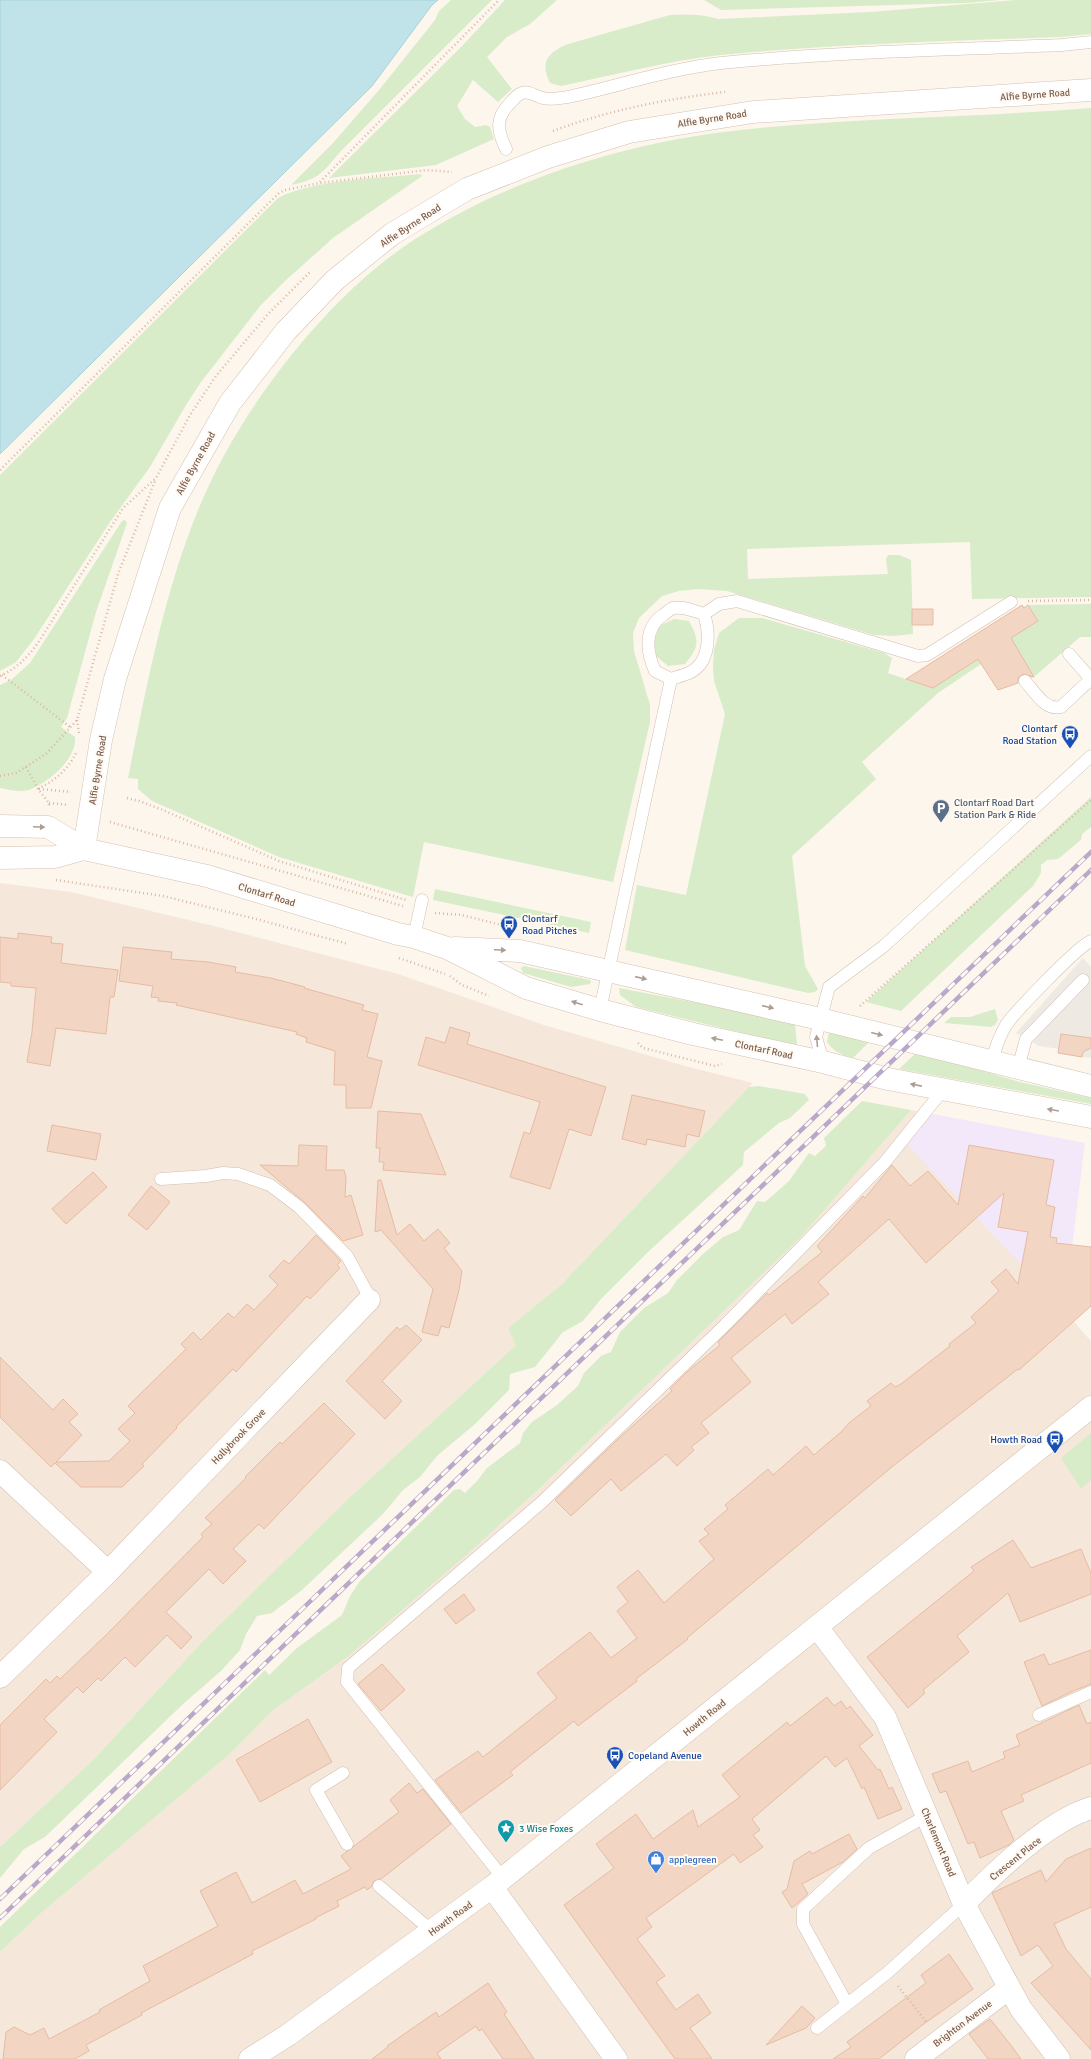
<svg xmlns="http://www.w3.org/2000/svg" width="1091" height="2059" viewBox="0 0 1091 2059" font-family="Signika,sans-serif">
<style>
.residential{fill:#f5e8da}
.industrial{fill:#efe9e4}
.education{fill:#f3e8fa}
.green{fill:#d8ecc9}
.water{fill:#bfe3e8;stroke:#a5d3da}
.building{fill:#f3d5c3;stroke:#e6bba3}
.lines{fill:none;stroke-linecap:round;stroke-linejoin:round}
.service-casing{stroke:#d1beb0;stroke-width:13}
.minor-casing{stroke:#d1beb0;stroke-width:23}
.secondary-casing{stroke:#d6c0b0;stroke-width:23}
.path{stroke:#d9b8a5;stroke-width:2.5;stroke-dasharray:1 3;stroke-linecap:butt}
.service{stroke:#fff;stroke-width:12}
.minor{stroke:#fff;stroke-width:22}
.secondary{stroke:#fff;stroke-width:22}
.rail-casing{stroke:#b9a8c9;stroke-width:4.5}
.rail{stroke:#fffaf3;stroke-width:3;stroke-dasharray:9;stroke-linecap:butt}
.oneway{fill:#af9d94}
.labels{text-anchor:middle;stroke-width:4;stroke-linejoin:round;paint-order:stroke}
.street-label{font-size:10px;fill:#7a5c4d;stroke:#fffaf3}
.transit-label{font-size:10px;fill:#164399;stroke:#fffaf3;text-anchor:end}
.service-label{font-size:10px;fill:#4e5e75;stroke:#fffaf3;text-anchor:start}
.culture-label{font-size:10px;fill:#0d838f;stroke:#fffaf3;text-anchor:start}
.shop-label{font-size:10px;fill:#366cbe;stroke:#fffaf3;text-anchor:start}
</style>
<rect width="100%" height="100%" fill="#fdf6ec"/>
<!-- residential -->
<path class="residential" d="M0 883 71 892 214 926 398 974 544 1025 685 1066 753 1083 561 1285 508 1328 517 1344 347 1500 203 1641 94 1759 0 1847Z
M911 1110 928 1113 1051 1296 1091 1341V2059H0V1952L39 1915 231 1753 271 1712 351 1654 471 1551 542 1486 801 1237Z"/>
<!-- industrial -->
<path class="industrial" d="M1083 958 1091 967V1058L1058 1053 1059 1049 1039 1046 1016 1033Z"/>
<!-- education -->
<path class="education" d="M928 1113 1085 1143 1066 1296H1051L904 1141Z"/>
<!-- green -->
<path class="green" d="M451 0H492L342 150C322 172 321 179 291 185L333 143 379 90 435 20 439 11Z
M505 0H557L530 24 507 37 487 57 512 89 498 102 473 80 457 106 465 119 475 127 486 125 490 127 494 139 436 165 329 178 463 45Z
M704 0H999L967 3 721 10Z
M1016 0H1091V34L1062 37C948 41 835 44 721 55 667 61 614 75 561 86L550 83C540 62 547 53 568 44L670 15C687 14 702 14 718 19L870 12Z
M1091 108V597L972 599 970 542 747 549 748 579 888 574 886 559 888 555H899L911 560 913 634 894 636 874 635 727 591 698 589 679 591 662 596 639 618 633 633 634 651 650 705V722L613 882 424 842 413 897 279 857 152 801 138 789V779L128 778C148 680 167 574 210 483 249 400 326 301 402 248 497 183 619 144 732 131 851 117 972 118 1091 108Z
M420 174 422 176 333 238 285 281 260 306 201 382 186 405 150 467 110 522 34 639 16 662 0 671V475L278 198C311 180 381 178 420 174Z
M125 520 127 523 96 612 67 718 61 727 75 737C77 759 49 782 31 789 21 793 10 790 0 788V685L11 680 30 663 122 521Z
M1091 604V637H1080L1034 677 998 690 981 664 938 693 862 762 876 779 792 856 805 966 818 989 815 992 808 993 625 950 637 885 686 895 725 714 714 681 713 666 714 650 719 633 739 618H762L884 653 892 658 888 673 917 683 922 667V669L1038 620 1028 605Z
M674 619 689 621C700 641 699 647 685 664L668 666 656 656 654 641 659 626Z
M1091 797V827L1082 834 1081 840 1058 859 1047 860 1041 865V873L1033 886 904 1008 901 1011 866 1002Z
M435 889 591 922 589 933 433 900Z
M524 966 590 980 591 982 590 984 571 987 523 973 521 968Z
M619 988 792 1021 795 1024 797 1045 796 1046 636 1007 620 995Z
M995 1009 998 1020 995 1025 991 1027 944 1023 951 1017H970Z
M829 1032 871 1040 853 1058C842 1055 834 1052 827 1042Z
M917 1052 968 1065 983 1071 1020 1082 1091 1098V1104L899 1069Z
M759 1086 805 1094 809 1100 790 1118 779 1123 744 1152 743 1165 648 1252 601 1299 583 1321 563 1332 535 1367 510 1374 509 1390 475 1424 437 1456 420 1477 403 1490 384 1513 302 1590 272 1613 257 1616 246 1634 240 1650 221 1671 182 1705 45 1837 24 1849 0 1878V1847L94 1759 203 1641 347 1500 516 1345 508 1328 561 1285 749 1087Z
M862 1101 911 1110 801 1237 542 1486 471 1551 351 1654 271 1712 231 1753 39 1915 0 1952V1927L265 1670 269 1675 297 1648 342 1615 350 1596 360 1581 454 1490 460 1489 465 1493 477 1481 487 1468 520 1443 523 1433 532 1422 557 1405 578 1386 584 1373 601 1356 611 1352 620 1332 644 1308 668 1293 677 1280 704 1253 723 1237 739 1230 757 1201 765 1202 789 1181 809 1153 815 1156 826 1146 824 1138Z
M1091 1433V1480L1081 1489 1061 1458Z"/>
<!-- water -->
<path class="water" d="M0 0H438L432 5 372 86 0 454Z"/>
<!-- building -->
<path class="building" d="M1022 605 1024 608 1028 605 1038 621 1011 638 1034 677 1023 674 1018 678V683L998 690 978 659 933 688 906 679Z
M912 609H933V625H912Z
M18 933 52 937 51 943 63 944 61 963 118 970 114 997H110L106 1034 56 1028 50 1066 27 1062 32 1032 36 988 11 986V983L0 982V937L18 939Z
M123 947 172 952 171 959 208 962 236 967 235 972 271 978 305 987 304 988 364 1005 362 1010 378 1014 367 1057 382 1061 371 1108H346V1085H334L335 1051 306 1042 307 1038 296 1034 297 1032 176 1005 177 1003 158 1001 159 998 151 997 153 986 119 981Z
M450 1027 470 1033 467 1044 606 1087 591 1136 569 1129 550 1189 510 1177 524 1132 530 1134 540 1102 418 1065 426 1037 445 1043Z
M1061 1034 1091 1038V1048L1083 1052 1082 1057 1058 1053Z
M632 1095 705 1111 699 1137 687 1134 685 1147 647 1139 646 1145 622 1139Z
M378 1111 421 1114 446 1175 383 1170 384 1162H379L380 1148H376Z
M52 1125 101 1134 96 1160 47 1151Z
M299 1145 327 1146 326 1170H344L346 1177 345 1197 351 1195 363 1235 343 1241 304 1202 260 1165 298 1166Z
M969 1145 1054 1160 1046 1205 1055 1207 1050 1237 1057 1238 1056 1243 1091 1247V1306L1019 1370 1018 1369 893 1466 687 1638 688 1639 636 1679 637 1681 578 1726 574 1721 510 1772 513 1775 461 1813 435 1780 478 1751 483 1757 557 1698 537 1673 590 1632 611 1658 637 1638 617 1611 628 1602 617 1587 638 1570 664 1603 714 1559 699 1541 709 1534 704 1529 728 1509 725 1505 768 1469 773 1475 806 1446 814 1455 841 1432 850 1422 871 1406 867 1401 891 1383 895 1387 901 1384 950 1346 949 1344 976 1323 971 1317 999 1291 991 1282 1006 1269 1018 1284 1028 1232 998 1227 1004 1193 926 1263 889 1219 818 1282 829 1294 792 1324 785 1314 731 1358 751 1382 701 1423 709 1433 691 1447 694 1450 677 1466 666 1454 621 1491 611 1479 571 1516 555 1500 618 1439 672 1391 670 1389 687 1372 720 1345 718 1342 767 1293 769 1295 822 1252 817 1246 863 1196 865 1198 892 1165 910 1186 928 1171 958 1205Z
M93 1172 107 1187 66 1224 52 1209Z
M378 1180H381L397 1235 410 1224 424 1241 438 1229 450 1243 444 1248 462 1271 459 1290 449 1328 441 1326 438 1336 422 1332 433 1289 381 1230 375 1232Z
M151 1186 170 1202 147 1230 128 1215Z
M316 1235 341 1261 337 1265 340 1268 310 1299 307 1296 236 1372 233 1369 176 1427 177 1428 142 1464 144 1466 122 1487H81L55 1463 51 1467 0 1417V1357L53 1410 63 1399 78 1414 69 1422 82 1435 56 1462 109 1461 130 1441 118 1429 135 1413 128 1406 186 1349 181 1344 193 1332 201 1340 228 1313 234 1318 247 1304 254 1310 278 1285 269 1276 284 1260 289 1264Z
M406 1325 422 1340 382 1381 402 1401 385 1419 346 1381 397 1327 400 1330Z
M324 1403 355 1434 264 1529 259 1524 233 1549 246 1561 223 1584 209 1569 166 1612 192 1637 181 1649 167 1635 135 1667 125 1657 101 1681 98 1678 83 1693 77 1687 44 1719 57 1732 0 1790V1725L46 1679 50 1683 57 1676 60 1679 105 1636 203 1537 201 1534 212 1524 205 1518 246 1478 245 1477 280 1442 282 1444Z
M1013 1540 1031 1568 1081 1549 1091 1573V1594L1020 1622 1008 1593 957 1636 969 1652 923 1690 925 1693 908 1708 867 1657 974 1571 971 1567Z
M464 1594 475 1610 456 1624 444 1609Z
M1091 1650V1684L1073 1691 1042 1706 1024 1662 1044 1654 1049 1665Z
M382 1664 405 1690 381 1711 358 1684Z
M827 1697 834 1706 841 1701 847 1709 850 1706 873 1735 859 1746 878 1770 880 1769 889 1789 892 1787 902 1809 878 1819 864 1787 862 1789 847 1758 835 1767 826 1756 752 1819 760 1830 753 1835 763 1847 740 1863 734 1854 646 1918 652 1927 637 1939 665 1976 656 1982 676 2010 698 1994 711 2013 690 2028 712 2059H675L564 1905 614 1868 596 1844 636 1814 653 1839 693 1810 698 1827 740 1797 722 1775 787 1722 790 1726Z
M1079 1705 1087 1724 1091 1722V1763L1021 1795 1024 1801 1001 1811 1014 1840 1009 1845 980 1858 974 1842 968 1844 946 1791 940 1793 932 1774 968 1761 972 1772 1005 1758 1003 1752 1020 1745 1016 1735Z
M308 1719 332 1762 260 1802 236 1760Z
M409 1783 417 1793 423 1789 451 1824 381 1879 374 1881 372 1886 367 1890 365 1887 337 1901 339 1906 315 1918 316 1919 252 1951 253 1954 141 2013 142 2015 86 2045 89 2051 75 2059H3L6 2032 14 2027 30 2035 44 2028 49 2039 100 2012 99 2010 150 1981 143 1966 218 1926 200 1891 236 1872 252 1903 295 1880 303 1894 351 1869 341 1856 399 1812 390 1800Z
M849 1834 857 1849 843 1862 802 1884 808 1894 792 1908 782 1892 787 1889 794 1861 810 1851 812 1854Z
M1091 1848V1907L1054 1924 1066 1949 1091 1979V2050L1031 1983 1053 1966 1038 1945 1021 1956 992 1893 1041 1870 1046 1882 1066 1859Z
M949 1954 973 1989 921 2026 879 2059H833L851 2047 847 2042 926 1983 921 1975Z
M488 1983 507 2012 504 2014 534 2059H503L482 2029 479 2031 476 2026 437 2053 441 2059H372L388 2047 387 2046 436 2012 439 2017Z
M802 2006 815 2018 806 2028 766 2045Z
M990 2019 1010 2044 1021 2059H988L969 2034Z"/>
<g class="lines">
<!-- service casing -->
<g class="service-casing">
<path id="service" d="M506 149C497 130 495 118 511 102 513 100 517 95 520 94 528 89 536 97 543 98 551 100 560 98 568 97 619 86 669 69 721 63 834 52 948 50 1062 45L1091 42
M704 614 719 604 737 601 918 656 927 655 1011 602
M1069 654 1091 679
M1025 681C1035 692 1045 711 1061 707L1091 679
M414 937 422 900
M600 1010 671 679 655 671C646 651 644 628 663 615 666 613 670 609 673 608 684 606 694 611 704 614 710 633 711 663 689 673 684 675 677 677 671 679
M823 1062 816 1037 829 987 884 946 1091 756
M992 1062C995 1049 999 1037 1006 1025 1016 1011 1077 947 1091 941
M1018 1068 1026 1039 1083 980
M161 1179 206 1176 223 1173 238 1174 270 1185 299 1207 347 1256 369 1296V1300
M1039 1715 1091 1692
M343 1773 316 1790 347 1844
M503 1878 347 1682 348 1668 542 1502 725 1325 885 1162 943 1090
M379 1886 432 1931
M847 2004 803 1924V1909L869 1848 928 1815
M817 2028 887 1973 964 1904"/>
</g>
<!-- minor casing -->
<g class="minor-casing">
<path id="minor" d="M0 1471 108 1572
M817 1627 885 1717 964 1904 1021 2009 1059 2059
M0 1677 108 1572 369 1300
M492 1887 616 2059
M964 1904C996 1871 1048 1821 1091 1808
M916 2059 1009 1988"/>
</g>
<!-- secondary casing -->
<g class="secondary-casing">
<path id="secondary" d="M0 826 48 827 84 849 207 876 398 934 414 937 447 948 526 988 600 1010 693 1034 823 1062 888 1079 1091 1117
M84 849 101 740 115 679 170 508 230 403 286 331 335 280 392 234 467 189 548 157 629 132 753 112 1091 90
M0 858 55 857 84 849
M454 948 520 951 820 1019 1091 1086
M250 2059 288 2035 492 1887 1091 1407"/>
</g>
<!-- path -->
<path class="path" d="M553 131C609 110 666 99 725 92
M320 182 499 0
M0 470 279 193 285 190 320 183 427 170 452 172
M1028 601 1091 600
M2 675 70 727
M0 676C17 668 27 658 38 643L123 508 156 478 190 415 216 376 269 313 310 272
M77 720 79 733
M26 767 38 789 49 803V806
M0 776 16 773 46 754 77 720 118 574 155 481
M38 789C55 780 67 771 76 753
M39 789 71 792
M127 798 139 801 163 810 279 861 406 900
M49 803 69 805
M110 822 403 906
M56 880 163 896 256 919 348 944
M435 913 462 915 509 927
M399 958 445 974
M450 976 462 985 489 996
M860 1006 1091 800
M638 1043 643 1048 715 1066 722 1064
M898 1986 927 2023"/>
<!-- service -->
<use href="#service" class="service"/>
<!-- minor -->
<use href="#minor" class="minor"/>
<!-- secondary -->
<use href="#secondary" class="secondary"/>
<!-- rail casing -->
<g class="rail-casing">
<path id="rail" d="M0 1899 1091 852
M0 1918 1091 870"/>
</g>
<!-- rail -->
<use href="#rail" class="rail"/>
</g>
<!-- one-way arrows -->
<defs><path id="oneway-solid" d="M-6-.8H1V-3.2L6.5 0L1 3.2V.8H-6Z"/></defs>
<g class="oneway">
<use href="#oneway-solid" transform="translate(39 827) rotate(2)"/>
<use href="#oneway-solid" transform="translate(500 950) rotate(3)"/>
<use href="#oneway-solid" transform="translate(641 978) rotate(13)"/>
<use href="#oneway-solid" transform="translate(577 1003) rotate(-163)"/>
<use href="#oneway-solid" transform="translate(768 1007) rotate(13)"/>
<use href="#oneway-solid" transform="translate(877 1034) rotate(14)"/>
<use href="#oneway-solid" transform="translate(717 1039) rotate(-168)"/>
<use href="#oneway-solid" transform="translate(817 1041) rotate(-95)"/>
<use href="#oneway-solid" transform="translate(916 1085) rotate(-169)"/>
<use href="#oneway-solid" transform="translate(1053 1110) rotate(-170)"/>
</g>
<!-- icons -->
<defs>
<g id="bus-pin" transform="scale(0.9)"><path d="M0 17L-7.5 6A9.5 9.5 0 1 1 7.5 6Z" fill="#1a4fb4" stroke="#fffaf3"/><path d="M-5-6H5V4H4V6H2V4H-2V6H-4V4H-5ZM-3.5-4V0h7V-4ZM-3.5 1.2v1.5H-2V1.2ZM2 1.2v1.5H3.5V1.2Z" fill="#fff"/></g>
<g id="parking-pin" transform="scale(0.9)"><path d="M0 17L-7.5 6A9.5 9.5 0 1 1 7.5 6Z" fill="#5c6f8a" stroke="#fffaf3"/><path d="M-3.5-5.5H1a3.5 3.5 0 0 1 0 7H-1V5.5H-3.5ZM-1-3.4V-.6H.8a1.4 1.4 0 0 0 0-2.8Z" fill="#fff"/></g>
<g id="sight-pin" transform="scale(0.9)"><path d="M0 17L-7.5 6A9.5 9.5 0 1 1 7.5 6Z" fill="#0f9aa8" stroke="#fffaf3"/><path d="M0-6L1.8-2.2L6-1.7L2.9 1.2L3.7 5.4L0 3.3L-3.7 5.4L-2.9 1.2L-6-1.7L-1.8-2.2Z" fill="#fff"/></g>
<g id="shop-pin" transform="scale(0.9)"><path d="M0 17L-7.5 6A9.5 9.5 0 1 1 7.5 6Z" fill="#3f7fe0" stroke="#fffaf3"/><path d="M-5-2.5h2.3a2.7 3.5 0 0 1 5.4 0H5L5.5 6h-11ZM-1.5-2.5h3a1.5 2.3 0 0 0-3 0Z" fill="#fff"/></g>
</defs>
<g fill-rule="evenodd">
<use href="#bus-pin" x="1070" y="734"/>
<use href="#parking-pin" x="941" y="808"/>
<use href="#bus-pin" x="509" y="924"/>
<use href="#bus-pin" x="1055" y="1439"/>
<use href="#bus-pin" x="615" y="1755"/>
<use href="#sight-pin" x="506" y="1828"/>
<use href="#shop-pin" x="656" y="1859"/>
</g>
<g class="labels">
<!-- street labels -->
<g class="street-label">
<text transform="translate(1035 94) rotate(-4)" y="4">Alfie Byrne Road</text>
<text transform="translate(712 118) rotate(-9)" y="4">Alfie Byrne Road</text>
<text transform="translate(410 225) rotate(-33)" y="4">Alfie Byrne Road</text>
<text transform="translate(195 463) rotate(-61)" y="4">Alfie Byrne Road</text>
<text transform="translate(97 770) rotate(-81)" y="4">Alfie Byrne Road</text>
<text transform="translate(267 894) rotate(17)" y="4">Clontarf Road</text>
<text transform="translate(764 1049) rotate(12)" y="4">Clontarf Road</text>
<text transform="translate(238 1436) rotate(-46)" y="4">Hollybrook Grove</text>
<text transform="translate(704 1717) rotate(-39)" y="4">Howth Road</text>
<text transform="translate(939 1842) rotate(67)" y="4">Charlemont Road</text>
<text transform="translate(1015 1858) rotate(-39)" y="4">Crescent Place</text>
<text transform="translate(450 1918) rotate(-36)" y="4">Howth Road</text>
<text transform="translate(962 2023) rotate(-37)" y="4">Brighton Avenue</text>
</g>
<!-- transit labels -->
<g class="transit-label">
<text x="1057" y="732">Clontarf<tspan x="1057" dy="12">Road Station</tspan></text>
<text x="522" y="922" text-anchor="start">Clontarf<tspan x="522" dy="12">Road Pitches</tspan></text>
<text x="1042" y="1443">Howth Road</text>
<text x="628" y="1759" text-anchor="start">Copeland Avenue</text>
</g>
<!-- service labels -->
<g class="service-label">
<text x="954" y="806">Clontarf Road Dart<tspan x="954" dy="12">Station Park &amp; Ride</tspan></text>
</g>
<!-- culture labels -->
<g class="culture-label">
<text x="519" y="1832">3 Wise Foxes</text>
</g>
<!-- shop labels -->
<g class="shop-label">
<text x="669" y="1863">applegreen</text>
</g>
</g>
</svg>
